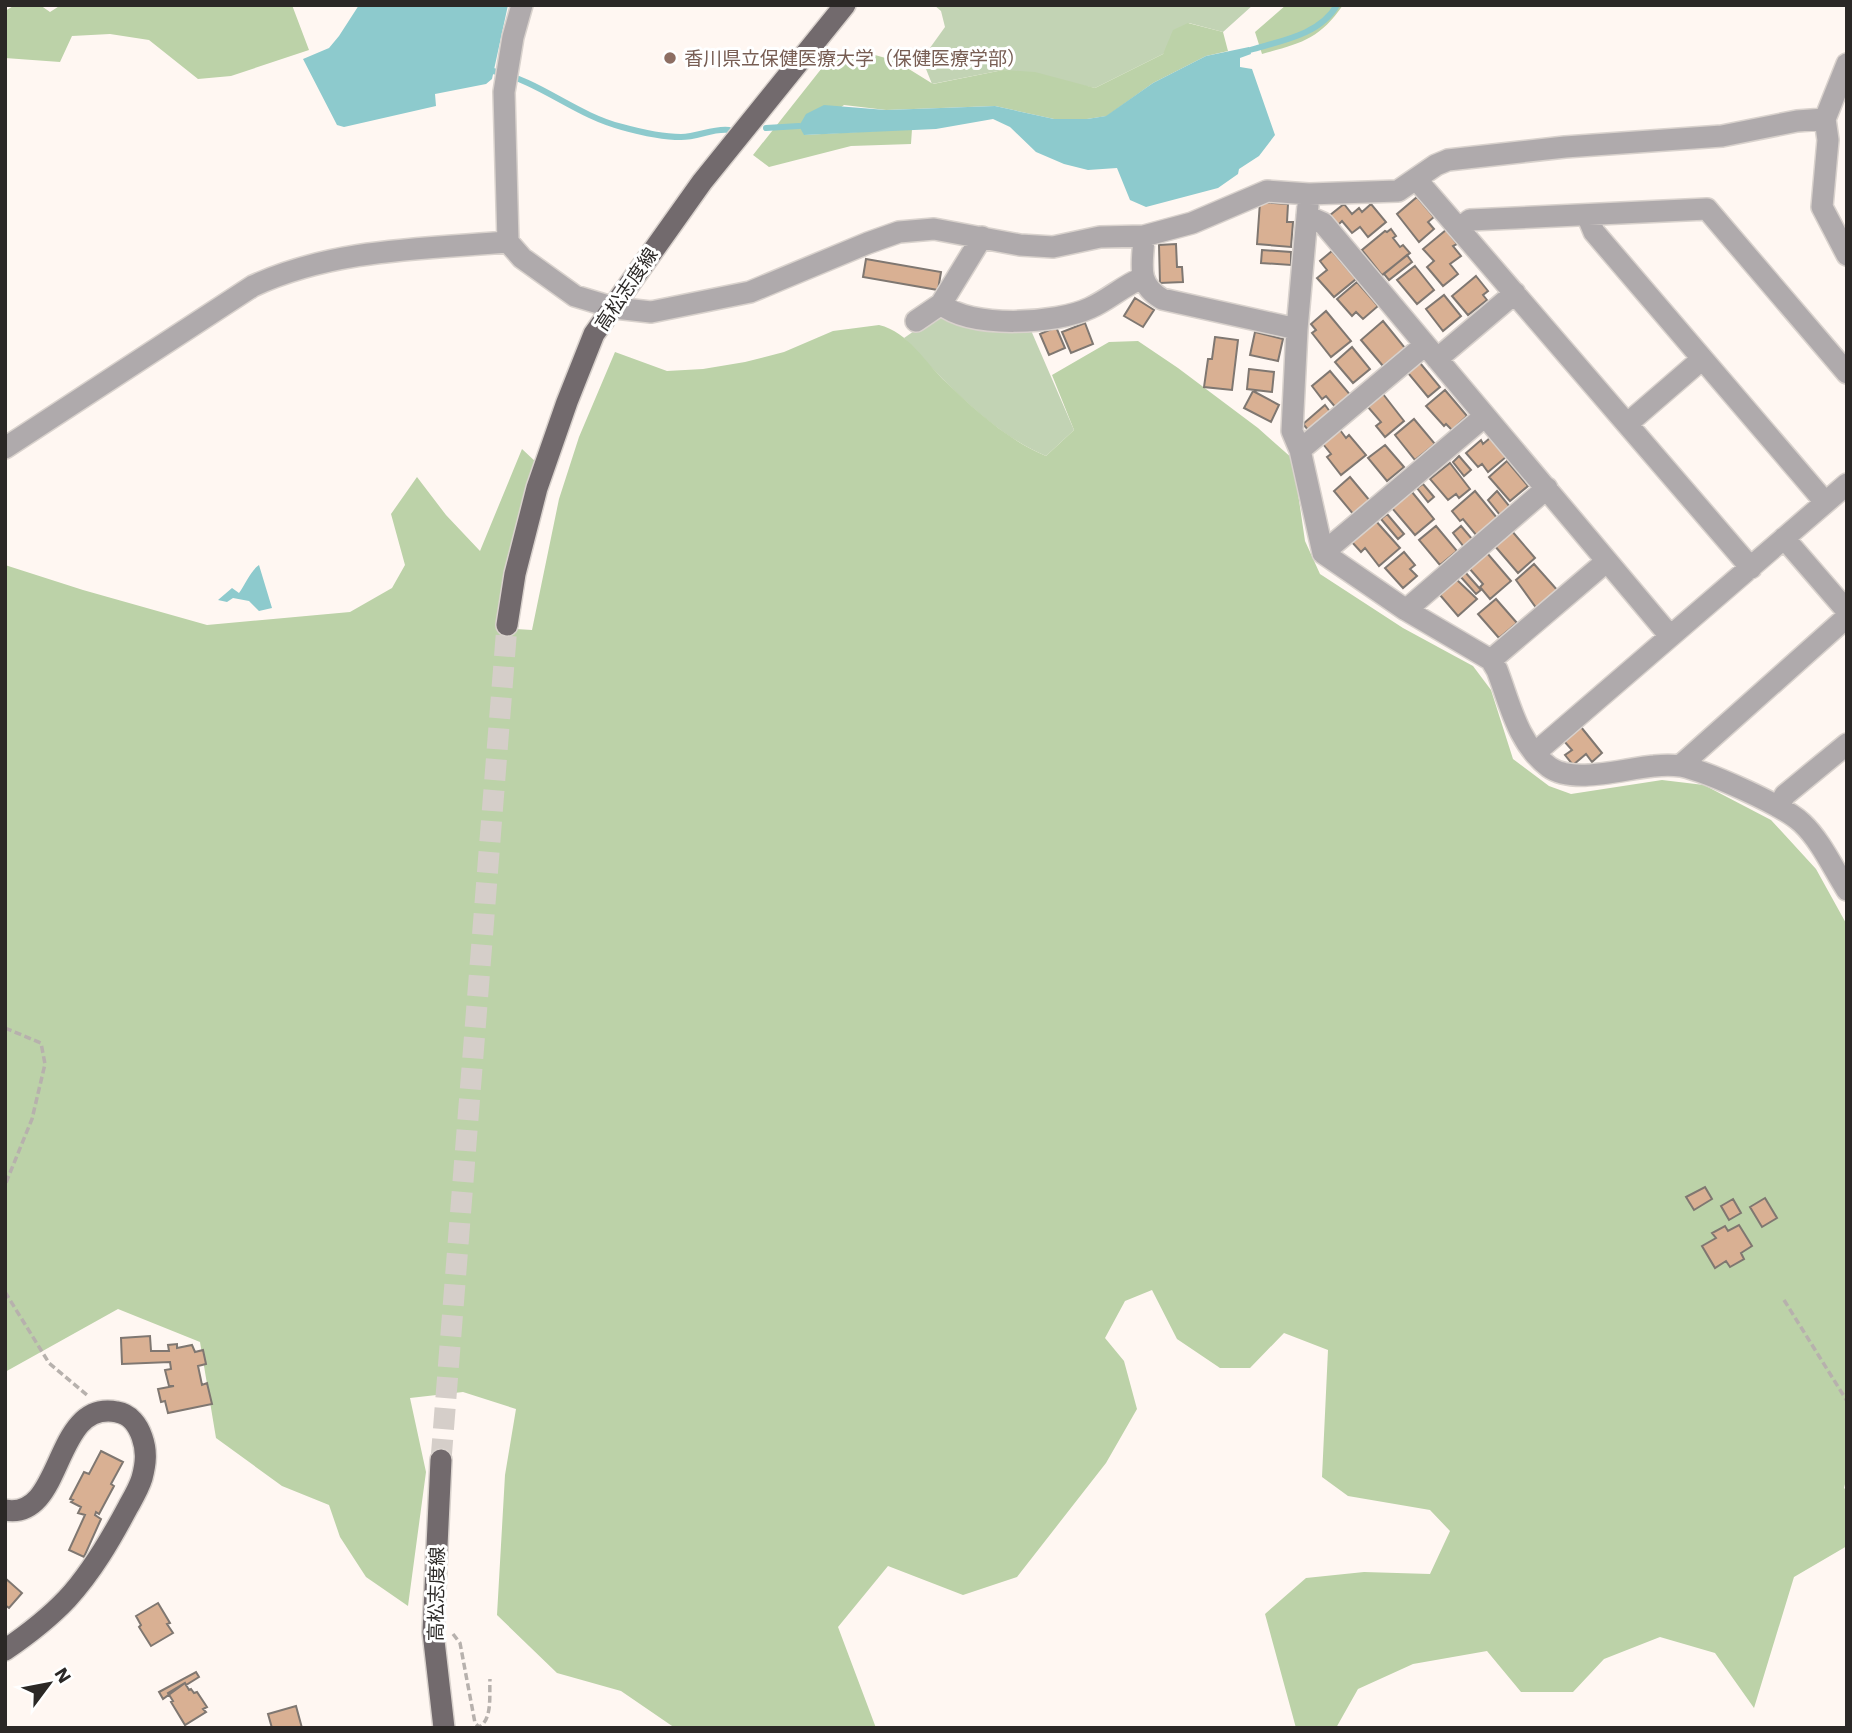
<svg xmlns="http://www.w3.org/2000/svg" width="1852" height="1733" viewBox="0 0 1852 1733" font-family="'Work Sans','Noto Sans JP',sans-serif">
<style>
.green{fill:#c2d3b4}
.forest{fill:#bcd2a8}
.water{fill:#8dcacd}
.lines{fill:none;stroke-linecap:round;stroke-linejoin:round}
.stream{stroke:#8dcacd;stroke-width:6}
.building{fill:#d9b093;stroke:#7f7771;stroke-width:2}
.major-tunnel{stroke:#d5cec9;stroke-width:21;stroke-dasharray:21 10;stroke-linecap:butt}
.minor-casing{stroke:#d9d2cd;stroke-width:24}
.major-casing{stroke:#d9d2cd;stroke-width:24}
.path{stroke:#b7b1ad;stroke-width:3.5;stroke-dasharray:7 3.5;stroke-linecap:butt}
.minor{stroke:#afaaac;stroke-width:21}
.major{stroke:#726a6d;stroke-width:21}
.education-dot{fill:#8d6e63;stroke:#fff;stroke-width:2.5}
.labels{text-anchor:middle;stroke-width:6;stroke-linejoin:round;paint-order:stroke}
.education-label{font-size:19px;fill:#785e54;stroke:#fff;text-anchor:start}
.street-label{font-size:19px;fill:#2b2826;stroke:#fff}
</style>
<rect width="100%" height="100%" fill="#fff7f2"/>
<!-- green -->
<path class="green" d="M934 5H1253L1223 32 1189 23 1163 54 1095 88 1003 70 932 84 922 59 945 27 941 11Z
M936 316C973 330 991 330 1030 328L1074 430 1046 456C991 433 944 381 904 338Z"/>
<!-- forest -->
<path class="forest" d="M15 5H40L50 12 61 5H292L309 50 231 76 198 79 149 40 110 34 72 36 60 62 5 58V11Z
M1286 5H1343C1319 40 1301 43 1262 54L1255 32Z
M1188 23 1223 32 1228 51 1206 56 1153 83 1107 116 1087 119H1054L995 106 886 110 844 105 804 135 912 129 911 144 851 146 769 167 753 155 833 54 875 55 896 61 933 84 1003 70 1035 72 1095 88 1163 54 1173 30Z
M879 325C909 332 925 363 947 383 976 411 1008 440 1046 456L1074 430 1052 375 1109 342 1138 341 1178 368 1258 428 1293 459 1305 541 1320 574 1403 628 1473 666 1491 690 1513 759 1549 786 1571 794 1662 780 1704 785 1771 820 1816 869 1847 925V1476L1844 1488 1847 1491V1546L1794 1577 1754 1708 1715 1653 1660 1637 1604 1659 1573 1692H1521L1487 1651 1413 1664 1358 1689 1336 1728H1296L1265 1614 1306 1578 1364 1572 1430 1574 1450 1531 1430 1510 1348 1496 1322 1477 1328 1350 1284 1333 1250 1368H1220L1177 1339 1152 1290 1125 1301 1105 1338 1124 1361 1137 1409 1106 1463 1017 1577 963 1595 888 1566 838 1627 876 1728H675L621 1691 557 1673 497 1615 505 1475 516 1409 463 1392 410 1398 426 1472 408 1606 366 1577 340 1537 329 1505 282 1486 216 1438 200 1342 118 1309 5 1372V565L83 590 207 625 350 612 392 588 405 565 391 514 417 477 446 515 480 551 522 449 537 463 500 628 532 630 559 499 579 437 615 352 667 371 703 369 745 362 784 352 833 331Z"/>
<!-- water -->
<path class="water" d="M359 5H508L492 79 486 84 435 94 436 106 344 127 337 125 303 59 329 48 339 36Z
M1249 47 1251 54 1240 58V67L1252 69 1275 135 1259 156 1239 169 1238 174 1218 188 1146 207 1130 200 1117 168 1088 170 1064 164 1036 152 1010 127 993 119 936 129 804 135 799 126 806 114 824 105 886 110 995 106 1054 119H1087L1106 116 1153 83 1206 56Z
M259 565 272 608 259 611 249 601 233 598 227 602 218 600 232 588 239 593C245 585 251 570 259 565Z"/>
<g class="lines">
<!-- stream -->
<path class="stream" d="M1250 50C1280 41 1320 35 1337 5
M493 71C540 81 575 115 622 127 640 132 663 137 681 137 698 137 713 128 729 130
M766 128 799 126"/>
</g>
<!-- building -->
<path class="building" d="M1417 197 1434 217 1428 222 1434 229 1419 242 1397 214Z
M1260 202 1288 204 1287 222H1293L1291 247 1257 244Z
M1344 204 1352 214 1359 208 1362 212 1371 204 1386 222 1368 237 1360 227 1352 233 1342 221 1337 226 1329 216Z
M1391 229 1396 236 1393 238 1400 247 1403 245 1410 253 1382 275 1362 250 1385 231 1387 232Z
M1446 230 1457 244 1453 246 1461 256 1450 264 1458 274 1443 286 1427 267 1434 261 1423 249Z
M1176 244 1177 267H1182L1183 282 1160 283 1159 245Z
M1262 250 1291 252V265L1261 263Z
M1332 251 1356 279 1334 297 1317 278 1327 270 1320 261Z
M1407 255 1412 262 1389 280 1384 274Z
M866 259 941 272 938 290 863 277Z
M1415 266 1434 290 1417 304 1397 280Z
M1476 276 1488 291 1483 295 1487 300 1468 315 1452 296Z
M1357 282 1378 306 1363 319 1356 312 1352 316 1337 299Z
M1444 295 1461 316 1443 331 1426 309Z
M1135 298 1154 310 1143 327 1124 316Z
M1326 311 1351 341 1331 357 1312 333 1316 330 1311 324Z
M1383 321 1405 348 1383 366 1361 340Z
M1085 323 1093 344 1071 353 1062 332Z
M1056 327 1065 348 1049 355 1040 334Z
M1255 332 1283 339 1278 361 1250 355Z
M1215 337 1238 340 1232 390 1204 387 1208 359H1212Z
M1352 347 1370 369 1353 383 1335 362Z
M1420 363 1440 387 1428 397 1408 373Z
M1249 369 1274 372 1272 392 1247 389Z
M1330 371 1352 397 1337 409 1326 396 1322 399 1312 386Z
M1445 390 1467 416 1452 430 1446 424 1444 426 1426 406Z
M1253 391 1279 405 1271 422 1244 408Z
M1383 394 1404 421 1385 437 1376 426 1381 422 1368 407Z
M1325 405 1331 413 1310 432 1303 424Z
M1414 419 1435 444 1415 460 1395 435Z
M1340 430 1346 438 1349 435 1366 455 1341 475 1327 457 1331 454 1323 444Z
M1490 438 1506 457 1488 472 1482 464 1478 467 1466 453 1481 440 1483 444Z
M1385 445 1404 467 1387 481 1368 458Z
M1459 456 1471 470 1464 476 1453 462Z
M1507 461 1528 486 1510 501 1489 477Z
M1450 463 1470 489 1459 498 1456 494 1448 500 1430 479Z
M1350 477 1370 501 1354 515 1334 491Z
M1423 484 1434 497 1428 502 1417 488Z
M1475 491 1497 518 1477 536 1463 519 1460 521 1452 511Z
M1497 491 1510 507 1500 515 1488 500Z
M1412 492 1434 519 1415 535 1392 508Z
M1387 514 1404 534 1398 539 1381 519Z
M1375 520 1400 548 1379 566 1365 548 1361 552 1351 541Z
M1436 526 1457 551 1440 565 1419 540Z
M1461 526 1472 539 1464 547 1453 533Z
M1511 530 1535 558 1518 573 1494 545Z
M1404 552 1415 565 1410 569 1417 576 1403 588 1385 568Z
M1487 553 1511 581 1490 599 1480 587 1483 584 1469 568Z
M1534 564 1558 591 1537 609 1516 580Z
M1465 572 1481 590 1476 594 1460 576Z
M1456 579 1477 599 1458 616 1440 595Z
M1496 599 1517 623 1499 638 1478 614Z
M1581 727 1602 753 1592 762 1586 754 1573 765 1565 755 1572 750 1564 741Z
M1705 1187 1712 1199 1694 1210 1686 1197Z
M1765 1198 1777 1218 1762 1227 1750 1207Z
M1733 1199 1741 1213 1729 1220 1721 1206Z
M1739 1225 1752 1246 1741 1253 1744 1259 1730 1267 1726 1261 1715 1268 1702 1246 1716 1238 1712 1233 1725 1226 1728 1231Z
M150 1336 151 1351H169L168 1345 177 1344V1348L192 1345 195 1352 203 1350 206 1364 198 1366 202 1385 207 1383 212 1404 168 1413 165 1401 161 1402 158 1389 174 1386H169L165 1370 171 1369 170 1362 122 1364 121 1338Z
M101 1451 123 1462 111 1484 114 1486 99 1514 96 1512 95 1515 101 1519 84 1557 69 1550 85 1515 78 1513 81 1507 71 1502 73 1500 70 1499 84 1472 89 1474Z
M5 1578 22 1593 9 1608 5 1605Z
M158 1603 170 1623 167 1624 173 1633 151 1646 139 1627 141 1625 136 1616Z
M196 1672 199 1677 186 1685 185 1683 163 1699 159 1692Z
M185 1683 189 1690 191 1689 194 1693 197 1692 207 1707 203 1709 206 1712 185 1725 171 1702 173 1701 168 1693Z
M296 1706 302 1728H272L268 1714Z"/>
<g class="lines">
<!-- major-tunnel -->
<path class="major-tunnel" d="M441 1460 507 625"/>
<!-- minor casing -->
<g class="minor-casing">
<path id="minor" d="M1847 64 1825 119 1828 140 1822 207 1847 255
M1416 179 1751 568
M1309 194 1297 329 1292 431 1300 450 1323 553 1406 610 1491 660 1497 670C1510 704 1518 744 1549 767 1574 785 1626 768 1654 766 1663 765 1673 765 1681 766 1708 772 1783 805 1802 823 1821 841 1833 868 1847 890
M1587 215 1594 232 1825 502
M1307 216 1323 223 1670 636
M1460 228 1470 220 1707 209 1847 373
M1144 236C1143 264 1135 283 1162 299L1297 329
M508 242 504 92 513 37 522 5
M941 304 982 237
M916 321 941 304C971 329 1056 324 1090 308 1108 300 1123 286 1142 278
M1437 359 1515 293
M1627 424 1701 360
M5 448 253 286C333 249 421 249 508 242L522 258 575 296 615 308 651 312 750 292 868 243 899 232 934 229 1020 245 1053 247 1100 237 1144 236 1192 223 1267 191 1309 194 1398 191 1436 165 1448 160 1565 147 1722 136 1797 121 1825 119
M1300 450 1425 345
M1784 538 1847 611
M1323 553 1485 416
M1406 610 1547 488
M1491 660 1607 561
M1535 753 1847 484
M1680 766 1847 617
M1778 807 1785 795 1847 744"/>
</g>
<!-- major casing -->
<g class="major-casing">
<path id="major" d="M507 625 515 574 537 488 567 402 594 334 702 182 845 5
M441 1460 433 1632 444 1728
M5 1510C65 1521 52 1399 117 1412 130 1414 138 1425 142 1437 147 1451 146 1463 142 1478 139 1488 133 1498 128 1507 111 1539 92 1572 67 1599 49 1618 27 1635 5 1650"/>
</g>
<!-- path -->
<path class="path" d="M5 1028 41 1043 45 1064 32 1119 5 1185
M5 1292 49 1363 87 1395
M1784 1300 1847 1401
M453 1634 460 1643 475 1723 479 1727C493 1719 489 1694 490 1679"/>
<!-- minor -->
<use href="#minor" class="minor"/>
<!-- major -->
<use href="#major" class="major"/>
</g>
<!-- markers -->
<circle class="education-dot" cx="670" cy="58" r="7"/>
<g class="labels">
<!-- education labels -->
<g class="education-label">
<text x="684" y="65">香川県立保健医療大学（保健医療学部）</text>
</g>
<!-- street labels -->
<g class="street-label">
<text transform="translate(626 289) rotate(-56)" y="7">高松志度線</text>
<text transform="translate(436 1594) rotate(-89)" y="7">高松志度線</text>
</g>
</g>
<!-- border -->
<rect width="1852" height="1733" fill="none" stroke="#2b2826" stroke-width="14"/>
<!-- north arrow -->
<g transform="translate(49 1684) rotate(58)" stroke="#ffffff" stroke-width="5" paint-order="stroke">
<path d="M0-5L12 26L0 18L-12 26Z" fill="#2b2826"/>
<text y="-10" font-size="19" font-weight="bold" text-anchor="middle" fill="#2b2826">N</text>
</g>
</svg>
